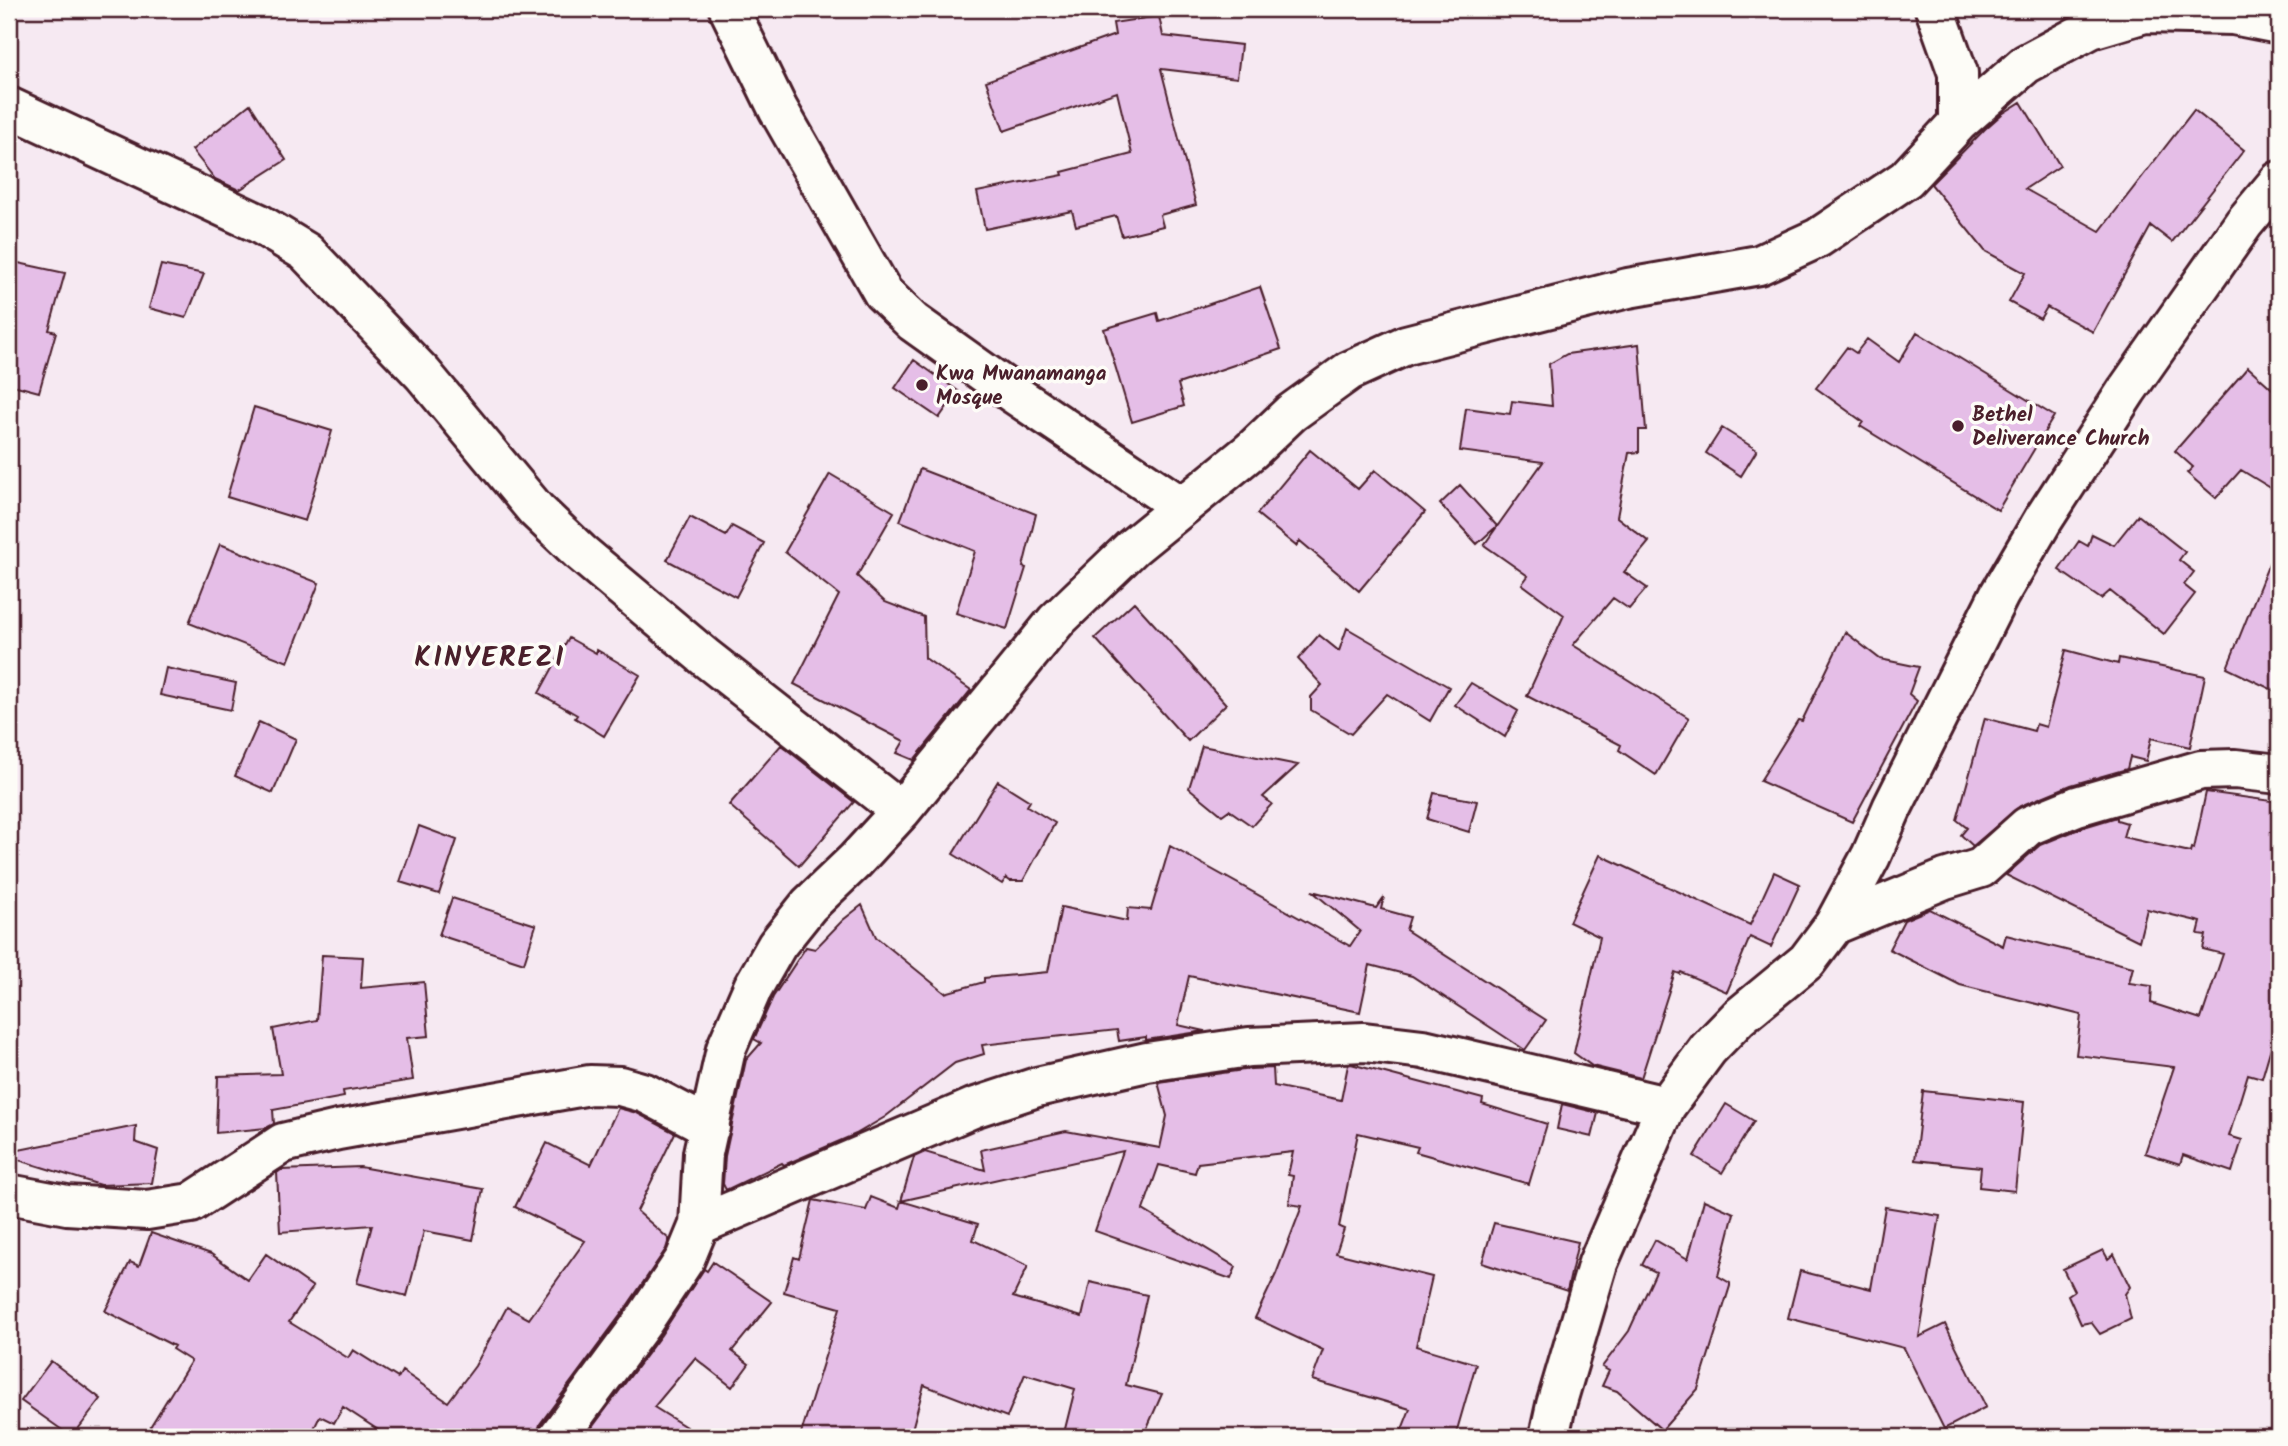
<svg xmlns="http://www.w3.org/2000/svg" width="2288" height="1446" viewBox="0 0 2288 1446" font-family="Kalam,sans-serif">
<style>
.building{fill:#e5bee7;stroke:#4a1f2b;stroke-width:2}
.lines{fill:none;stroke-linecap:round;stroke-linejoin:round}
.minor-casing{stroke:#4a1f2b;stroke-width:44}
.minor{stroke:#fdfcf7;stroke-width:38}
.poi-dot{fill:#4a1f2b;stroke:#fdfcf7;stroke-width:2.5}
.labels{text-anchor:middle;stroke-width:7;stroke-linejoin:round;paint-order:stroke}
.poi-label{font-size:21px;font-weight:bold;fill:#4a1f2b;stroke:#fdfcf7;text-anchor:start}
.district-label{font-size:28px;font-weight:bold;letter-spacing:2px;fill:#4a1f2b;stroke:#fdfcf7}
</style>
<rect width="100%" height="100%" fill="#f6e9f2"/>
<filter id="ink" filterUnits="userSpaceOnUse"><feTurbulence type="fractalNoise" baseFrequency=".0143" numOctaves="2"/><feDisplacementMap in="SourceGraphic" scale="14" xChannelSelector="R" yChannelSelector="G"/><feConvolveMatrix kernelMatrix="1 2 1 2 8 2 1 2 1" color-interpolation-filters="sRGB"/></filter>
<g filter="url(#ink)">
<!-- building -->
<path class="building" d="M1159 16 1163 36 1241 45 1237 78 1161 69 1196 205 1160 215 1163 226 1122 236 1116 216 1076 226 1072 211 985 229 977 192 1063 175 1062 172 1132 154 1117 92 1004 131 986 81 1115 35 1113 23Z
M2021 102 2060 166 2025 189 2100 231 2194 110 2244 150 2172 242 2151 226 2093 332 2047 307 2040 319 2009 302 2025 273 1985 251 1931 184 1985 129 2002 114Z
M250 104 286 160 239 190 215 179 192 150Z
M9 261 65 273 49 330 56 332 39 392 9 384Z
M161 265 204 274 186 318 149 308Z
M1260 287 1281 349 1178 384 1184 406 1132 422 1104 329 1157 313 1159 321Z
M1917 332 2054 416 1998 510 1860 426 1863 422 1816 388 1847 347 1856 353 1867 339 1899 362Z
M1639 344 1646 430H1639V452L1629 453 1617 517 1649 542 1624 572 1647 588 1629 609 1613 598 1573 645 1689 718 1656 775 1619 750 1621 745 1527 696 1564 615 1522 584 1528 576 1484 545 1543 462 1460 451 1466 408 1510 414 1512 401 1552 406 1549 364 1567 354Z
M914 360 958 391 939 418 895 388Z
M2248 367 2279 395V493L2241 470 2216 498 2187 473 2193 467 2175 451Z
M254 407 332 431 305 521 227 497Z
M1722 428 1757 450 1741 476 1706 453Z
M1310 450 1358 489 1375 470 1425 512 1359 591 1300 541 1296 546 1257 514Z
M920 469 1036 514 1023 567 1026 568 1007 629 956 613 975 551 900 521Z
M830 474 894 512 857 576 885 602 924 617 925 658 971 690 914 760 897 753 904 741 794 684 839 595 785 552Z
M1460 485 1497 526 1477 544 1440 504Z
M2138 515 2185 552 2179 560 2194 572 2184 585 2195 594 2164 634 2110 591 2101 599 2059 570 2079 541 2088 546 2092 534 2114 545Z
M690 517 726 536 732 526 764 543 736 597 667 560Z
M2278 541H2279V693L2227 668Z
M220 544 319 583 288 662 189 623Z
M1134 602 1226 704 1188 741 1095 638Z
M1347 628 1449 687 1430 721 1387 694 1351 734 1311 710V697L1322 685 1298 659 1319 635 1339 651Z
M1845 632 1880 659 1919 667 1909 694 1917 701 1852 822 1760 781 1798 720 1802 721Z
M569 638 596 653 597 650 640 675 604 736 575 718 577 715 539 693Z
M2066 650 2118 664 2119 658 2205 676 2190 747 2151 738 2146 761 2130 757 2127 769 2071 785 2020 806 1973 846 1961 835 1967 828 1957 820 1985 718 2034 731 2036 724 2046 727Z
M166 668 236 683 231 710 160 695Z
M1471 683 1518 711 1505 737 1455 705Z
M259 722 296 739 273 793 235 776Z
M781 745 854 802 799 866 729 805Z
M1202 746 1298 765 1263 797 1272 804 1252 826 1229 810 1222 815 1189 788Z
M998 781 1030 801 1027 806 1055 823 1023 881H1010L1006 878 1002 884 953 854Z
M2206 792 2279 802V1020L2262 1078 2248 1074 2229 1136 2242 1140 2232 1172 2183 1155 2180 1164 2145 1153 2174 1067 2076 1055 2081 1015 1960 985 1889 949 1904 920 1930 909 2003 946 2006 935 2133 967 2129 983 2152 986 2151 1003 2201 1019 2223 954 2203 949 2206 935 2198 934 2201 922 2147 909 2139 941 2006 875 2040 845 2084 827 2117 817V820L2127 823 2123 837 2190 852 2191 848 2194 849Z
M1434 793 1477 801 1469 832 1427 819Z
M419 826 457 840 439 894 400 882Z
M1170 846 1350 946 1360 931 1312 891 1376 908 1384 897 1381 909 1410 917 1406 930 1546 1020 1525 1050 1412 976 1370 965 1360 1012 1189 976 1178 1025 1205 1031 1146 1040V1037L1119 1041 1117 1030 982 1045 984 1054 955 1063 885 1117 856 1134 784 1165 782 1163 726 1190 723 1184 725 1156 746 1060 761 1043 754 1039 773 997 806 947 815 949 843 920 862 905 876 937 945 993 984 982V978L1048 972 1061 907 1127 921 1128 908 1151 910Z
M1600 855 1750 925 1774 872 1800 884 1771 947 1750 937 1727 992 1681 972 1680 974 1675 972 1641 1078 1592 1066 1574 1053 1600 937 1569 922Z
M452 898 536 925 524 963 439 935Z
M322 955 363 957 361 988 424 982 429 1036 407 1038 413 1080 343 1091 344 1097 273 1110 274 1124 266 1128 216 1133 218 1076 281 1074 273 1029 317 1020Z
M1351 1064 1483 1099 1482 1104 1547 1124 1529 1184 1416 1152 1418 1147 1358 1133 1339 1227 1344 1229 1336 1253 1432 1277 1416 1346 1476 1364 1455 1437H1399L1410 1409 1312 1380 1323 1350 1255 1318 1276 1274 1302 1206 1289 1204 1293 1176 1288 1175 1293 1152 1198 1163 1195 1173 1159 1165 1143 1210 1236 1267 1231 1279 1095 1231 1123 1151 901 1201 978 1224 973 1240 1028 1266 1013 1297 1082 1317 1090 1282 1147 1295 1126 1385 1162 1394 1143 1437H1081L1064 1433 1075 1389 1025 1374 1007 1417 924 1385 910 1437H800L840 1308 784 1292 794 1257 799 1259 813 1200 866 1210 871 1197 899 1208 914 1157 925 1152 985 1170 981 1150 1066 1131 1160 1148 1167 1116 1158 1082 1251 1069 1273 1068 1274 1086 1341 1100 1348 1065Z
M1923 1091 2024 1102 2015 1191 1979 1187 1981 1167 1915 1160Z
M1562 1104 1598 1113 1592 1137 1557 1129Z
M1726 1104 1754 1121 1722 1173 1694 1156Z
M618 1108 637 1113 675 1133 637 1211 669 1239 666 1249 625 1309 540 1424 537 1437H389L343 1407 334 1423 320 1416 310 1437H165L150 1427 191 1361 172 1349 174 1346 105 1311 130 1262 139 1266 151 1233 211 1254 248 1280 266 1254 313 1287 289 1322 348 1358 353 1350 398 1378 402 1371 448 1402 475 1366 507 1307 529 1319 585 1241 515 1207 547 1143 591 1165Z
M136 1126 135 1142 158 1150 152 1183 100 1185 9 1157V1152Z
M360 1167 483 1189 473 1240 424 1231 407 1296 357 1283 372 1225 280 1232 277 1173 281 1170Z
M1704 1200 1734 1213 1718 1276 1730 1283V1286L1698 1389 1662 1430 1617 1391 1602 1386 1609 1371 1602 1367 1629 1331 1656 1272 1642 1265 1655 1240 1688 1259Z
M1885 1207 1940 1216 1919 1337 1945 1324 1986 1407 1944 1429 1904 1348 1788 1318 1800 1271 1871 1289Z
M1494 1223 1578 1242 1567 1291 1482 1263Z
M2103 1250 2108 1259 2114 1254 2130 1287 2125 1294 2131 1319 2100 1334 2091 1322 2081 1324 2068 1295 2074 1291 2063 1269Z
M713 1262 772 1302 732 1351 749 1364 732 1387 695 1358 654 1407 702 1437H585L661 1335 704 1269 707 1271Z
M51 1361 101 1399 72 1437 21 1401Z"/>
<g class="lines">
<!-- minor casing -->
<g class="minor-casing">
<path id="minor" d="M729 9 778 109 883 293 913 322 1014 394 1181 506
M1935 9 1958 73V123
M9 107 258 223 306 252 423 374 536 510 580 552 706 658 901 811
M1834 925 1945 879 1981 868 2028 826 2077 806 2201 770 2235 769 2279 774
M9 1194 67 1205 147 1210 191 1203 283 1143 338 1130 590 1085 620 1086 645 1093 710 1127
M699 1225 973 1108 1037 1087 1147 1062 1249 1047 1364 1042 1423 1049 1666 1106
M558 1437 643 1322 685 1259 699 1225 703 1153 726 1049 753 987 777 945 809 905 855 861 901 811 1056 621 1133 547 1251 451 1291 413 1349 371 1406 345 1628 288 1759 265 1818 238 1906 179 1958 123 2026 64 2091 29 2145 13 2233 15 2279 24
M1549 1437 1556 1405 1598 1263 1666 1106 1708 1049 1739 1017 1807 961 1834 925 1871 856 1892 808 1999 595 2043 520 2127 390 2244 223 2279 181"/>
</g>
<!-- minor -->
<use href="#minor" class="minor"/>
</g>
</g>
<!-- markers -->
<g class="poi-dot">
<circle cx="922" cy="385" r="7"/>
<circle cx="1958" cy="426" r="7"/>
</g>
<g class="labels">
<!-- poi labels -->
<g class="poi-label">
<text x="936" y="380">Kwa Mwanamanga<tspan x="936" dy="24">Mosque</tspan></text>
<text x="1972" y="421">Bethel<tspan x="1972" dy="24">Deliverance Church</tspan></text>
</g>
<!-- district labels -->
<g class="district-label">
<text x="490" y="666">KINYEREZI</text>
</g>
</g>
<!-- margin -->
<rect width="2288" height="1446" fill="none" stroke="#fdfcf7" stroke-width="35"/>
<rect x="18" y="18" width="2253" height="1411" fill="none" stroke="#4a1f2b" stroke-width="2.5" filter="url(#ink)"/>
</svg>
